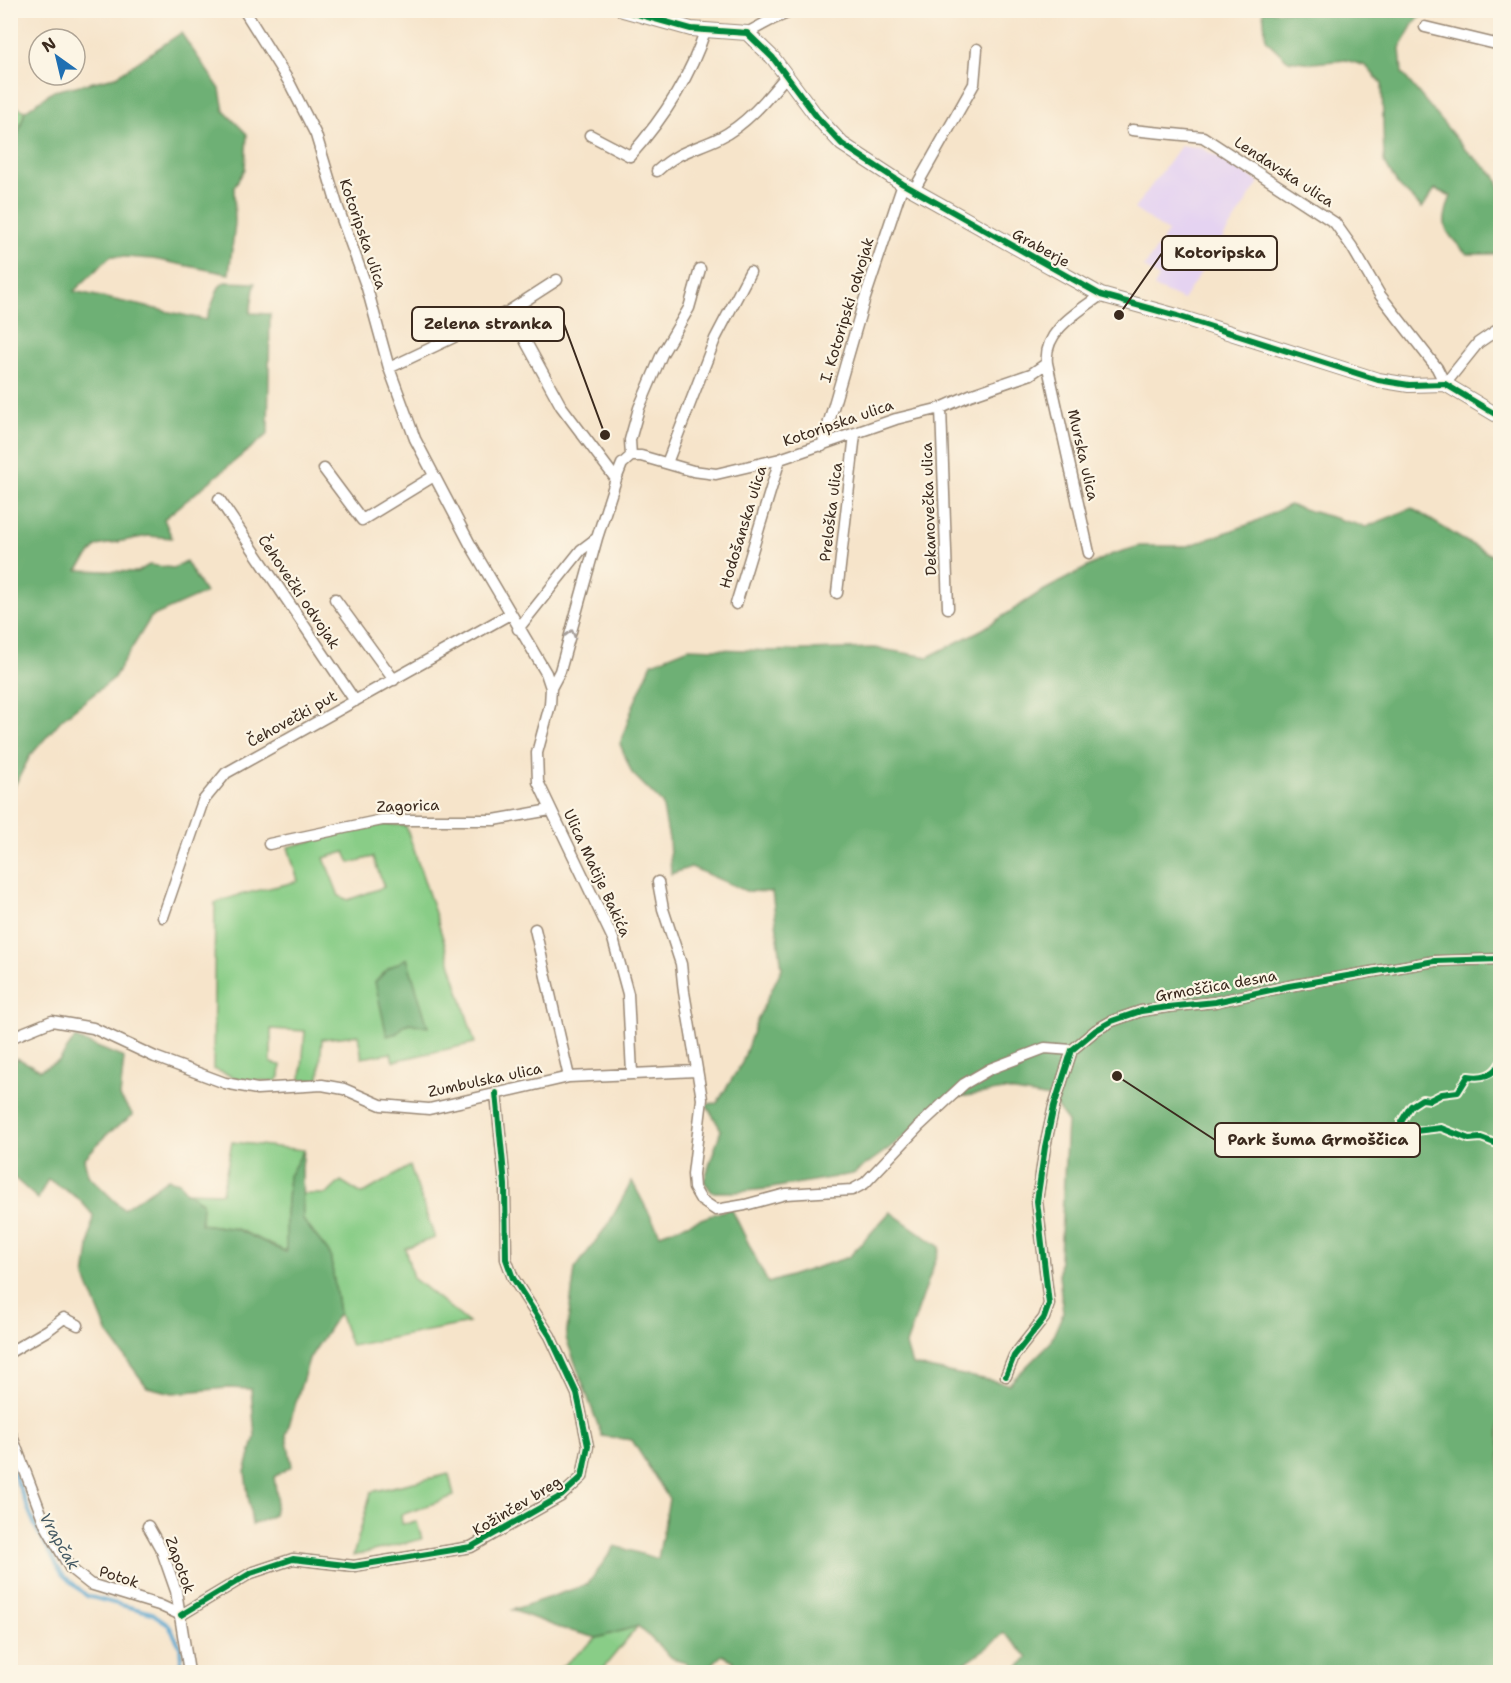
<svg xmlns="http://www.w3.org/2000/svg" width="1511" height="1683" viewBox="0 0 1511 1683" font-family="'Shantell Sans',sans-serif">
<style>
.built{fill:#e5d3f1}
.green{fill:#89cd87;stroke:#627c52;stroke-width:1.5;fill-rule:evenodd}
.forest{fill:#6eb074;stroke:#546d49;stroke-width:1.5}
.lines{fill:none;stroke-linecap:round;stroke-linejoin:round}
.stream{stroke:#53a3cd;stroke-width:4}
.minor-casing{stroke:#988774;stroke-width:13}
.tertiary-casing{stroke:#988774;stroke-width:16}
.minor{stroke:#fff;stroke-width:10}
.tertiary{stroke:#fff;stroke-width:14}
.cycleway-casing{stroke:#fcf5e5;stroke-width:10}
.cycleway{stroke:#00873e;stroke-width:6}
.oneway{stroke:#a79f9a}
.labels{text-anchor:middle;stroke-width:4.5;stroke-linejoin:round;paint-order:stroke}
.street-label{font-size:15px;fill:#3b2a1e;stroke:#fcf5e5}
.water-label{font-size:16px;font-style:italic;fill:#455a64;stroke:#fcf5e5}
.leader{fill:none;stroke:#3b2a1e;stroke-width:2}
.callout-dot{fill:#3b2a1e;stroke:#fcf5e5;stroke-width:2}
.callout{fill:#fcf5e5;stroke:#3b2a1e;stroke-width:2}
.callout-label{font-size:16px;text-anchor:middle;font-weight:bold;fill:#3b2a1e}
</style>
<rect width="100%" height="100%" fill="#fcf5e5"/>
<filter id="ink" filterUnits="userSpaceOnUse"><feTurbulence type="fractalNoise" baseFrequency=".0167" numOctaves="2"/><feDisplacementMap in="SourceGraphic" scale="12" xChannelSelector="R" yChannelSelector="G"/><feConvolveMatrix kernelMatrix="1 2 1 2 8 2 1 2 1" color-interpolation-filters="sRGB"/></filter>
<filter id="wash" filterUnits="userSpaceOnUse"><feTurbulence type="fractalNoise" baseFrequency=".008" numOctaves="4" result="noise"/><feDisplacementMap in="SourceGraphic" scale="24" xChannelSelector="R" yChannelSelector="G"/><feGaussianBlur stdDeviation="1.35" result="paint"/><feColorMatrix in="noise" values="0 0 0 0 0 0 0 0 0 0 0 0 0 0 0 0 0 1.4 0 .05"/><feComposite in="paint" operator="in"/></filter>
<g filter="url(#wash)">
<rect width="100%" height="100%" fill="#f6e4ca"/>
<!-- built -->
<path class="built" d="M1181 146 1200 147 1259 182 1183 300 1154 287 1159 278 1144 267 1168 232 1134 209Z"/>
<!-- green -->
<path class="green" d="M11 104 25 111 11 158Z
M388 824 406 826 437 919 475 1043 393 1061 391 1053 362 1058 358 1035 322 1039 319 1080H301L305 1031 271 1029V1063L281 1065 280 1077 276 1081 242 1080 213 1069 215 903C242 892 270 889 298 881L288 847 365 827ZM345 852 350 863 373 857 384 887 348 900 339 896 324 858ZM407 959 416 1025 410 1023 404 1025 397 1033Z
M232 1142 304 1150 289 1176 286 1215 287 1252 237 1229 200 1224 186 1192 222 1193Z
M410 1166 435 1238 405 1248 413 1278 469 1323 351 1346 339 1313 330 1254 303 1220 302 1194H327L341 1181 362 1194Z
M449 1474 454 1496 401 1515 402 1524 417 1522 422 1539 353 1556 371 1492Z
M638 1626 600 1672H555L597 1638Z"/>
<!-- forest -->
<path class="forest" d="M1263 11H1426L1413 24 1400 48 1402 73 1464 148 1495 176 1500 188V246L1496 254H1467C1444 230 1439 228 1451 196L1435 189 1422 208 1398 185 1384 162 1382 84 1366 66 1346 60 1313 63 1287 60 1266 40Z
M181 33 220 89 224 111 247 134 245 169 234 187 235 223 229 274 153 259 111 256 74 291 206 320 219 287 225 282 255 283 250 313 270 314 268 434 164 519 172 538 148 536 97 546 77 570 137 572 149 565 174 568 186 561 205 593 151 617 113 679 62 719 30 756 14 787 11 788V158L25 111 54 91 115 77Z
M1289 505 1366 527 1412 508 1460 538 1500 560V1672H1014L1028 1657 1004 1633 988 1647 952 1672H729L734 1661 722 1655 708 1668V1672H689L686 1662 672 1658 638 1626 597 1638 560 1628 512 1610 588 1584 615 1546 658 1559 669 1499 632 1440 602 1436 566 1338 575 1269 609 1223 632 1181 660 1234 731 1208 768 1283 849 1257 890 1212 940 1247 906 1345 912 1365 1009 1384 1050 1343 1063 1313 1059 1274 1067 1121 1050 1098 1004 1090 953 1098 888 1149 853 1174 766 1189 736 1192H712L704 1181 721 1130 706 1104 717 1103 742 1063 756 1022 782 968 772 892 746 891 691 867 671 874 669 839 662 803 632 773 620 744 633 706 652 663 689 648 773 651 875 648 928 657 983 629 1039 593 1110 555 1140 546H1188L1250 524Z
M407 958 428 1027 410 1023 404 1025 397 1033 387 1036 375 982 389 968Z
M75 1038 124 1058 120 1097 133 1115 106 1135 84 1159 88 1175 123 1209 168 1179 179 1182 186 1192 202 1202 201 1224 236 1229 286 1252V1215L289 1176 304 1150 302 1167 303 1220 330 1254 339 1313 309 1359 286 1435 292 1466 274 1477 277 1497 274 1515 252 1525 245 1472 255 1437 251 1389 227 1388 173 1393 147 1387 108 1334 85 1278 93 1215 78 1198 48 1179 38 1199 11 1175V1075L17 1058 40 1070 59 1061Z"/>
<g class="lines">
<!-- stream -->
<path class="stream" d="M10 1464 36 1528 62 1574 87 1596 152 1613 168 1624 180 1646 182 1672"/>
</g>
</g>
<g filter="url(#ink)">
<g class="lines">
<!-- minor casing -->
<g class="minor-casing">
<path id="minor" d="M244 10 289 82 316 135 338 208 367 288 389 368 415 439 470 544 546 673 551 688
M1425 27 1500 45
M747 33 773 19 795 10
M1132 130 1203 137 1335 223 1352 247 1380 295 1437 368 1445 384 1478 343 1500 328
M590 135 630 156C663 119 690 78 705 31
M657 171C680 150 694 150 719 138 746 125 768 98 787 75
M914 190 974 84 977 49
M509 311 561 406 616 479
M1047 363 1089 553
M389 368 509 311 557 280
M941 408 948 608
M822 446 864 301 903 184
M631 456 630 440 639 408 662 354 689 308 700 269
M667 463 715 339 750 272
M324 469 362 520 434 476
M219 499 355 701
M597 538 560 671 551 688 550 705 537 753 538 782 613 939 628 994 632 1073
M837 593 855 434
M335 599 394 680
M736 604 780 459
M518 629 581 550 597 538 616 479 622 464 631 456H641L693 471 716 474 780 459 896 419 941 408 970 395 1031 374 1047 363C1043 331 1078 312 1101 295
M269 844 382 820H494L550 810
M658 882 663 909 681 964 684 992 702 1099 693 1174 694 1188 701 1200 716 1210 745 1205 786 1194 852 1190 865 1183 919 1126 964 1084 990 1069 1045 1048 1072 1050
M163 917 203 801 226 773 510 614
M535 929 569 1077
M10 1038 52 1021 93 1028 155 1057 225 1083 257 1089 322 1085 344 1089 381 1105 429 1109 569 1077 696 1071
M10 1352 48 1330 64 1318 78 1325
M1006 1376 1014 1356 1044 1318 1049 1304 1037 1201 1045 1147 1054 1106 1072 1050 1096 1030 1112 1021 1141 1011 1168 1007 1215 1002 1289 986 1435 961 1500 959
M10 1431 45 1524 70 1568 90 1584 159 1605 181 1615
M148 1526 162 1551 176 1591 189 1672
M181 1615 251 1573 293 1559 354 1566 471 1547 561 1496 582 1477 588 1446 577 1394 550 1336 513 1278 506 1259 505 1185 496 1093"/>
</g>
<!-- tertiary casing -->
<g class="tertiary-casing">
<path id="tertiary" d="M623 10 691 29 747 33 773 58 817 117 842 144 903 184 1101 295 1177 316 1378 380 1409 385 1445 384 1500 417"/>
</g>
<!-- minor -->
<use href="#minor" class="minor"/>
<!-- tertiary -->
<use href="#tertiary" class="tertiary"/>
<!-- cycleway casing -->
<g class="cycleway-casing">
<path id="cycleway" d="M623 10 691 29 747 33 773 58 817 117 842 144 903 184 1101 295 1177 316 1378 380 1409 385 1445 384 1500 417
M1500 1063C1493 1076 1482 1078 1468 1076L1458 1092 1442 1094 1430 1100 1422 1099 1411 1106 1401 1122 1407 1132 1441 1128 1469 1139 1481 1138 1500 1145
M1006 1376 1014 1356 1044 1318 1049 1304 1037 1201 1045 1147 1054 1106 1072 1050 1096 1030 1112 1021 1141 1011 1168 1007 1215 1002 1289 986 1435 961 1500 959
M181 1615 251 1573 293 1559 354 1566 471 1547 561 1496 582 1477 588 1446 577 1394 550 1336 513 1278 506 1259 505 1185 496 1093"/>
</g>
<!-- cycleway -->
<use href="#cycleway" class="cycleway"/>
</g>
<!-- one-way arrows -->
<defs><path id="oneway-chevron" d="M-2-3.5L2.5 0L-2 3.5" fill="none" stroke-width="1.6" stroke-linecap="round" stroke-linejoin="round" transform="scale(1.5)"/></defs>
<use class="oneway" href="#oneway-chevron" transform="translate(571 634) rotate(-74)"/>
</g>
<g class="labels">
<!-- street labels -->
<g class="street-label">
<text transform="translate(1284 172) rotate(33)" y="5">Lendavska ulica</text>
<text transform="translate(363 234) rotate(71)" y="5">Kotoripska ulica</text>
<text transform="translate(1041 248) rotate(29)" y="5">Graberje</text>
<text transform="translate(847 310) rotate(-73)" y="5">I. Kotoripski odvojak</text>
<text transform="translate(838 423) rotate(-19)" y="5">Kotoripska ulica</text>
<text transform="translate(1083 455) rotate(77)" y="5">Murska ulica</text>
<text transform="translate(929 509) rotate(-92)" y="5">Dekanovečka ulica</text>
<text transform="translate(831 512) rotate(-83)" y="5">Preloška ulica</text>
<text transform="translate(743 527) rotate(-73)" y="5">Hodošanska ulica</text>
<text transform="translate(299 592) rotate(56)" y="5">Čehovečki odvojak</text>
<text transform="translate(292 719) rotate(-29)" y="5">Čehovečki put</text>
<text transform="translate(408 806) rotate(-2)" y="5">Zagorica</text>
<text transform="translate(597 873) rotate(65)" y="5">Ulica Matije Bakića</text>
<text transform="translate(1216 986) rotate(-10)" y="5">Grmoščica desna</text>
<text transform="translate(485 1080) rotate(-12)" y="5">Zumbulska ulica</text>
<text transform="translate(517 1506) rotate(-31)" y="5">Kožinčev breg</text>
<text transform="translate(180 1565) rotate(70)" y="5">Zapotok</text>
<text transform="translate(119 1577) rotate(18)" y="5">Potok</text>
</g>
<!-- water labels -->
<g class="water-label">
<text transform="translate(60 1541) rotate(60)" y="6">Vrapčak</text>
</g>
</g>
<!-- callouts -->
<path class="leader" d="M1119 315L1162 253M605 435L564 324M1117 1076L1215 1140"/>
<g class="callout-dot">
<circle cx="1119" cy="315" r="6"/>
<circle cx="605" cy="435" r="6"/>
<circle cx="1117" cy="1076" r="6"/>
</g>
<g class="callout">
<rect x="1162" y="236" width="115" height="34" rx="6"/>
<rect x="412" y="307" width="152" height="34" rx="6"/>
<rect x="1215" y="1123" width="205" height="34" rx="6"/>
</g>
<g class="callout-label">
<text x="1220" y="258">Kotoripska</text>
<text x="488" y="329">Zelena stranka</text>
<text x="1318" y="1145">Park šuma Grmoščica</text>
</g>
<!-- margin -->
<rect width="1511" height="1683" fill="none" stroke="#fcf5e5" stroke-width="36"/>
<!-- north arrow -->
<g transform="translate(57 57) rotate(326)"><circle r="28" fill="#fcf5e5" stroke="#afa495" stroke-width="1.5"/>
<path d="M0-4.5L10 22L0 15L-10 22Z" fill="#1f6fb2"/>
<text y="-9" font-size="16" font-weight="bold" text-anchor="middle" fill="#3b2a1e">N</text>
</g>
</svg>
